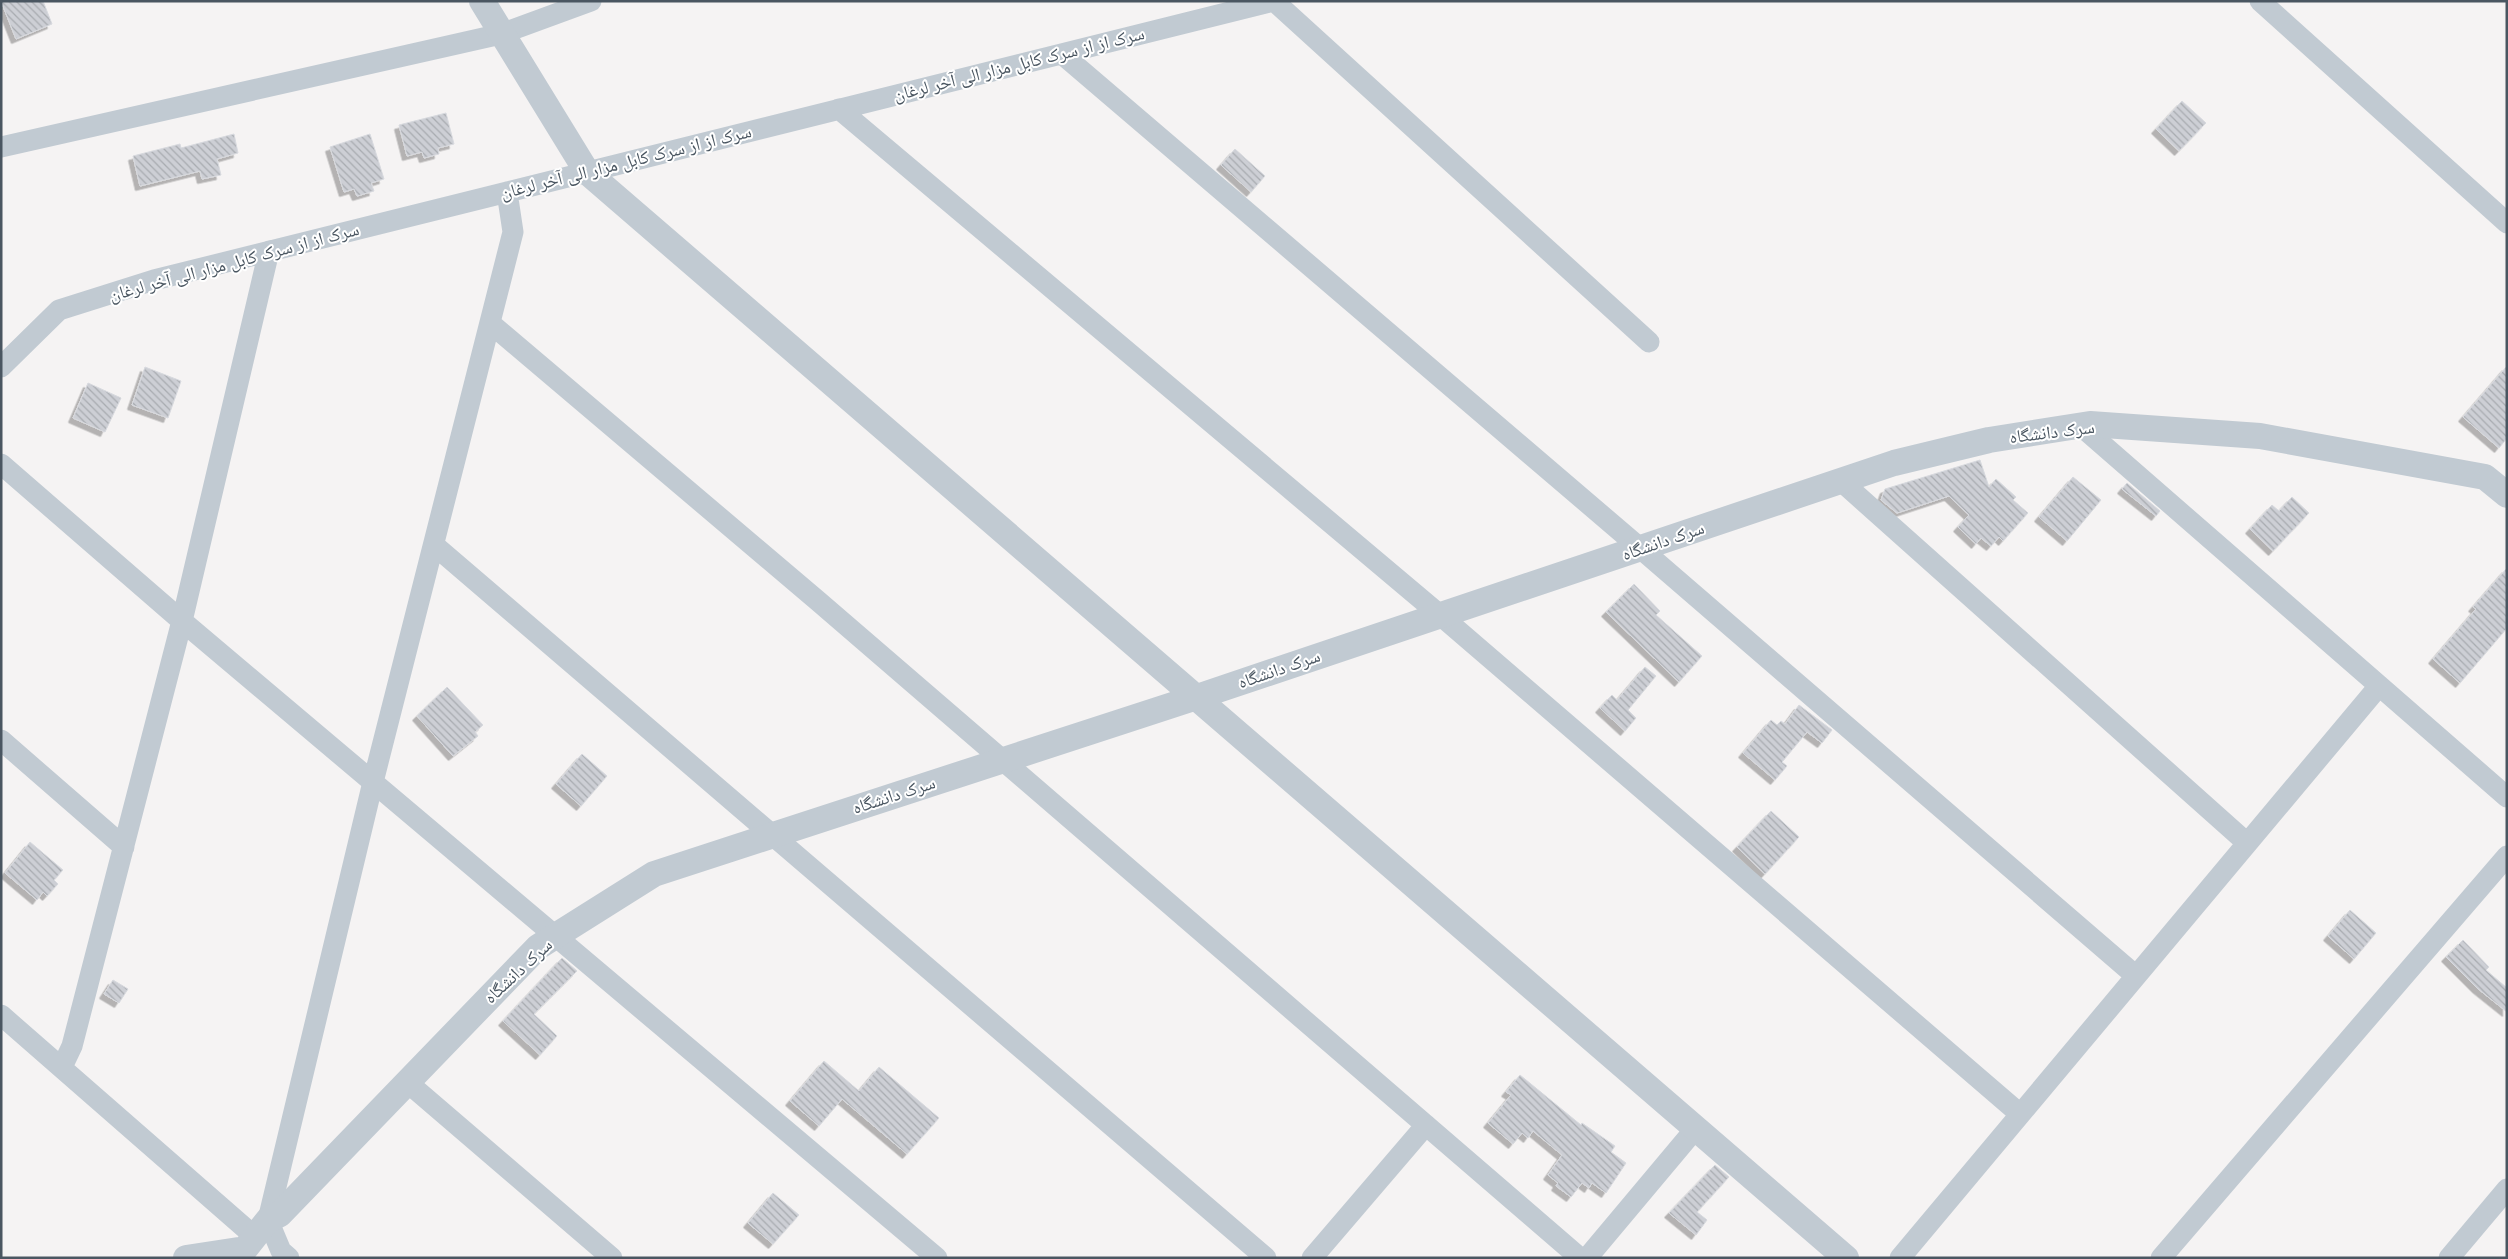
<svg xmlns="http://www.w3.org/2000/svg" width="2508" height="1259" viewBox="0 0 2508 1259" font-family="'Fira Sans','Noto Naskh Arabic',sans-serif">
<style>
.building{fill:url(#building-back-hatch);stroke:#d7d9de;filter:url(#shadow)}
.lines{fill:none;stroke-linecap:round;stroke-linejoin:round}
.minor{stroke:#c1cad2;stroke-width:21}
.tertiary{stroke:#c1cad2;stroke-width:26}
.labels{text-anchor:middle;stroke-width:4;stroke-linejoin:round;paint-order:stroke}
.street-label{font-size:18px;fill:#4a5661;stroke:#fff}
</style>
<defs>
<pattern id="building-back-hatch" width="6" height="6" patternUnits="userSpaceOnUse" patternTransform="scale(1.25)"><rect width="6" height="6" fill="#cdcfd5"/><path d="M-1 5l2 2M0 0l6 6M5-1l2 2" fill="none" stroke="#a8abb0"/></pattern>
<filter id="shadow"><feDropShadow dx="-4.5" dy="4.5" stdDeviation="0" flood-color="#0004"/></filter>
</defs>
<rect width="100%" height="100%" fill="#f5f3f3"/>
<!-- building -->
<path class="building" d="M1 1H43L52 24 16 39Z
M2182 101 2206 123 2179 151 2156 129Z
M446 113 454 144 438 148 439 154 424 158 422 152 407 156 399 125Z
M234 134 238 153 217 159 221 175 202 179 200 171 140 186 133 156 180 144 181 148Z
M370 134 384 179 371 183 374 191 357 196 354 189 344 192 330 147Z
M1235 149 1265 176 1251 192 1221 165Z
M2507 366V438L2499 448 2463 417Z
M145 367 181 381 168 418 132 405Z
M88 383 121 398 105 432 73 418Z
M1980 460 1989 487 1996 479 2016 497 2013 500 2028 513 2003 541 1999 537 1991 546 1981 538 1976 544 1958 527 1969 515 1949 496 1897 513 1881 500 1885 489Z
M2073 477 2101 500 2067 541 2039 517Z
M2127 483 2160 511 2156 516 2122 489Z
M2292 497 2309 513 2273 551 2250 529 2272 505 2279 511Z
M2507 568V628L2460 683 2433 659 2476 609 2473 607Z
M1634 584 1660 611 1656 615 1702 656 1679 682 1606 612Z
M1645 667 1656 676 1628 710 1636 718 1625 731 1600 708 1612 695 1617 700Z
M447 687 483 725 475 732 478 736 453 756 417 716Z
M1799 705 1832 730 1822 743 1807 732 1782 762 1787 766 1775 780 1743 753 1771 720 1777 725 1781 721 1785 724Z
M582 754 607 776 581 806 556 784Z
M1771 811 1799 837 1765 874 1737 847Z
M30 842 63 870 54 880 58 884 47 896 43 892 37 900 5 873Z
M2350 910 2376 933 2354 959 2328 936Z
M2463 940 2489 967 2486 970 2507 988V1012L2477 988 2446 957Z
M562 958 577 971 534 1014 557 1036 540 1055 503 1021Z
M113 980 128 989 119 1003 104 994Z
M824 1061 859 1091 879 1067 939 1118 907 1154 842 1099 819 1126 790 1101Z
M1520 1075 1581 1125 1582 1123 1615 1146 1611 1152 1626 1163 1606 1193 1592 1183 1589 1188 1582 1183 1571 1197 1556 1186 1558 1183 1548 1175 1562 1155 1533 1131 1528 1138 1522 1133 1513 1144 1488 1123 1511 1095 1506 1092Z
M1715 1165 1729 1177 1697 1212 1707 1220 1696 1235 1669 1213Z
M773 1193 799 1215 773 1244 748 1223Z"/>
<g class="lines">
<!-- minor -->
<path class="minor" d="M1274 1 1649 342
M2260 1 2507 223
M1062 54 1640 548 2136 976
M839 109 1440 615 2020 1114
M1 147 501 34 591 1
M490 323 818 601 1580 1258
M1 367 59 310 154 280 1274 1
M2081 426 2507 797
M1 464 182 621 937 1258
M1841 481 2247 843
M434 545 1266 1258
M1 740 124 847
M1 1015 253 1235
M62 1067 72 1046 182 621 269 251
M407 1082 612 1258
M289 1258 281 1251 268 1220 373 782 513 232 507 192
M1312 1258 1426 1125
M1587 1258 1696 1128
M1900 1258 2379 686
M2161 1258 2507 856
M2449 1258 2507 1189"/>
<!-- tertiary -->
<path class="tertiary" d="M482 1 587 172 1846 1258
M186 1258 245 1249 268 1220 280 1214 538 947 654 874 1197 697 1894 463 1989 440 2090 424 2260 436 2485 477 2507 495"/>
</g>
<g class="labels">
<!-- street labels -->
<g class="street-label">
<text transform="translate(1019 64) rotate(-14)" y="6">سرک از از سرک کابل مزار الی آخر لرغان</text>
<text transform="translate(626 162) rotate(-14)" y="6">سرک از از سرک کابل مزار الی آخر لرغان</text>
<text transform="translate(234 262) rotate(-15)" y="6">سرک از از سرک کابل مزار الی آخر لرغان</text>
<text transform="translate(2052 432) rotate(-7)" y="6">سرک دانشگاه</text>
<text transform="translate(1663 541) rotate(-19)" y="6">سرک دانشگاه</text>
<text transform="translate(1279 669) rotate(-19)" y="6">سرک دانشگاه</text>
<text transform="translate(894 795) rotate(-18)" y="6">سرک دانشگاه</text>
<text transform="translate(518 971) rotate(-43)" y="6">سرک دانشگاه</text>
</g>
</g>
<!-- border -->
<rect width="2508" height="1259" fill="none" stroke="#4a5661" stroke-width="5"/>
</svg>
